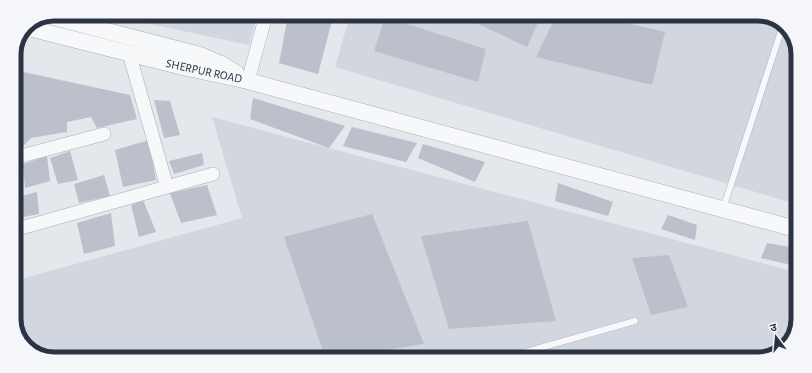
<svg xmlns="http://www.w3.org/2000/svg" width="812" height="373" viewBox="0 0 812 373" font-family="'Alegreya Sans','Noto Sans Devanagari',sans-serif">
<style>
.built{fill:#d2d6de}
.building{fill:#bbc0ca}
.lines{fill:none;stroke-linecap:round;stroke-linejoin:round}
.service-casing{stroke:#a9aeb7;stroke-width:7}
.minor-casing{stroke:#a9aeb7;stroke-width:14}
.tertiary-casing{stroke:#a9aeb7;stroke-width:17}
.service{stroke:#f7f8fa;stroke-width:6}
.minor{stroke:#f7f8fa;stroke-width:13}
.tertiary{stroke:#f7f8fa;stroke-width:16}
.labels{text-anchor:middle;stroke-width:3.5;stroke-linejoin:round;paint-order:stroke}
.street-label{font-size:12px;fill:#2b3445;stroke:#f4f6f9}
.rim{fill:none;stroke:#2b3445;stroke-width:5}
</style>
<rect width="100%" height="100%" fill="#e4e7ec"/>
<!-- built -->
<path class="built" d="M103 14 257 15 249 45Z
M350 15 773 17 791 32 798 51 796 204 335 67Z
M212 117 796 272 795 334 780 352 758 359 39 356 21 341 14 322V281L242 218Z"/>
<!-- building -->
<path class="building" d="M288 15H310L332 21 318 74 279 63Z
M462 16H541L527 47Z
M556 16H597L665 32 652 85 536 57Z
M385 17 486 49 478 82 374 51Z
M14 70 130 95 137 119 97 128 91 117 67 122V132L31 138 19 150 14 151Z
M253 98 345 126 329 148 250 119Z
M154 100 170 101 180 135 164 138Z
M352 127 417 143 406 162 343 146Z
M149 140 156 180 123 187 115 150Z
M423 144 485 162 475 182 418 158Z
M70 151 78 180 58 184 50 158Z
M202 153 204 165 174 174 169 161Z
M47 156 50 181 25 188 23 164Z
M104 175 110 196 79 203 74 184Z
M558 183 613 202 608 216 555 201Z
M207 185 217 215 181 223 170 193Z
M37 192 39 214 23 217 18 197Z
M14 200 20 218 14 220Z
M143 200 156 232 139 237 131 205Z
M111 213 115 246 84 254 77 223Z
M372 214 424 344 342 357H325L284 237Z
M668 215 697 225 695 240 661 229Z
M528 221 556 321 449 329 421 236Z
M767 243 796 248V266L761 258Z
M669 255 688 307 651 315 632 258Z"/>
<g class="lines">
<!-- service casing -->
<g class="service-casing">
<path id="service" d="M723 209 783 25
M504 358 635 321"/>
</g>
<!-- minor casing -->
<g class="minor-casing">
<path id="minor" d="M129 53 167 187
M248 81 266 15
M14 158 104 134
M14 230 213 174"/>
</g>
<!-- tertiary casing -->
<g class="tertiary-casing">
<path id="tertiary" d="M49 16 200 55 219 63 236 73
M25 27 183 67 248 81 796 229"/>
</g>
<!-- service -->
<use href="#service" class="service"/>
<!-- minor -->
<use href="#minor" class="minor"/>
<!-- tertiary -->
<use href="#tertiary" class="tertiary"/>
</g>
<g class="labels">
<!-- street labels -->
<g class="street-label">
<text transform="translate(204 71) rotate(12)" y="4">SHERPUR ROAD</text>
</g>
</g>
<!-- crop -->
<path d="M0 0H812V373H0ZM54 21H758A33 33 0 0 1 791 54V319A33 33 0 0 1 758 352H54A33 33 0 0 1 21 319V54A33 33 0 0 1 54 21Z" fill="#f4f6f9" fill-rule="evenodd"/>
<path class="rim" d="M54 21H758A33 33 0 0 1 791 54V319A33 33 0 0 1 758 352H54A33 33 0 0 1 21 319V54A33 33 0 0 1 54 21Z"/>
<!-- north arrow -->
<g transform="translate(776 337) rotate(344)" stroke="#f4f6f9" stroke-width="3" paint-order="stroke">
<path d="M0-3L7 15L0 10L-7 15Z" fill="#2b3445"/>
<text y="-6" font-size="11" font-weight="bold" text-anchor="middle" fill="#2b3445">उ</text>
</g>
</svg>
